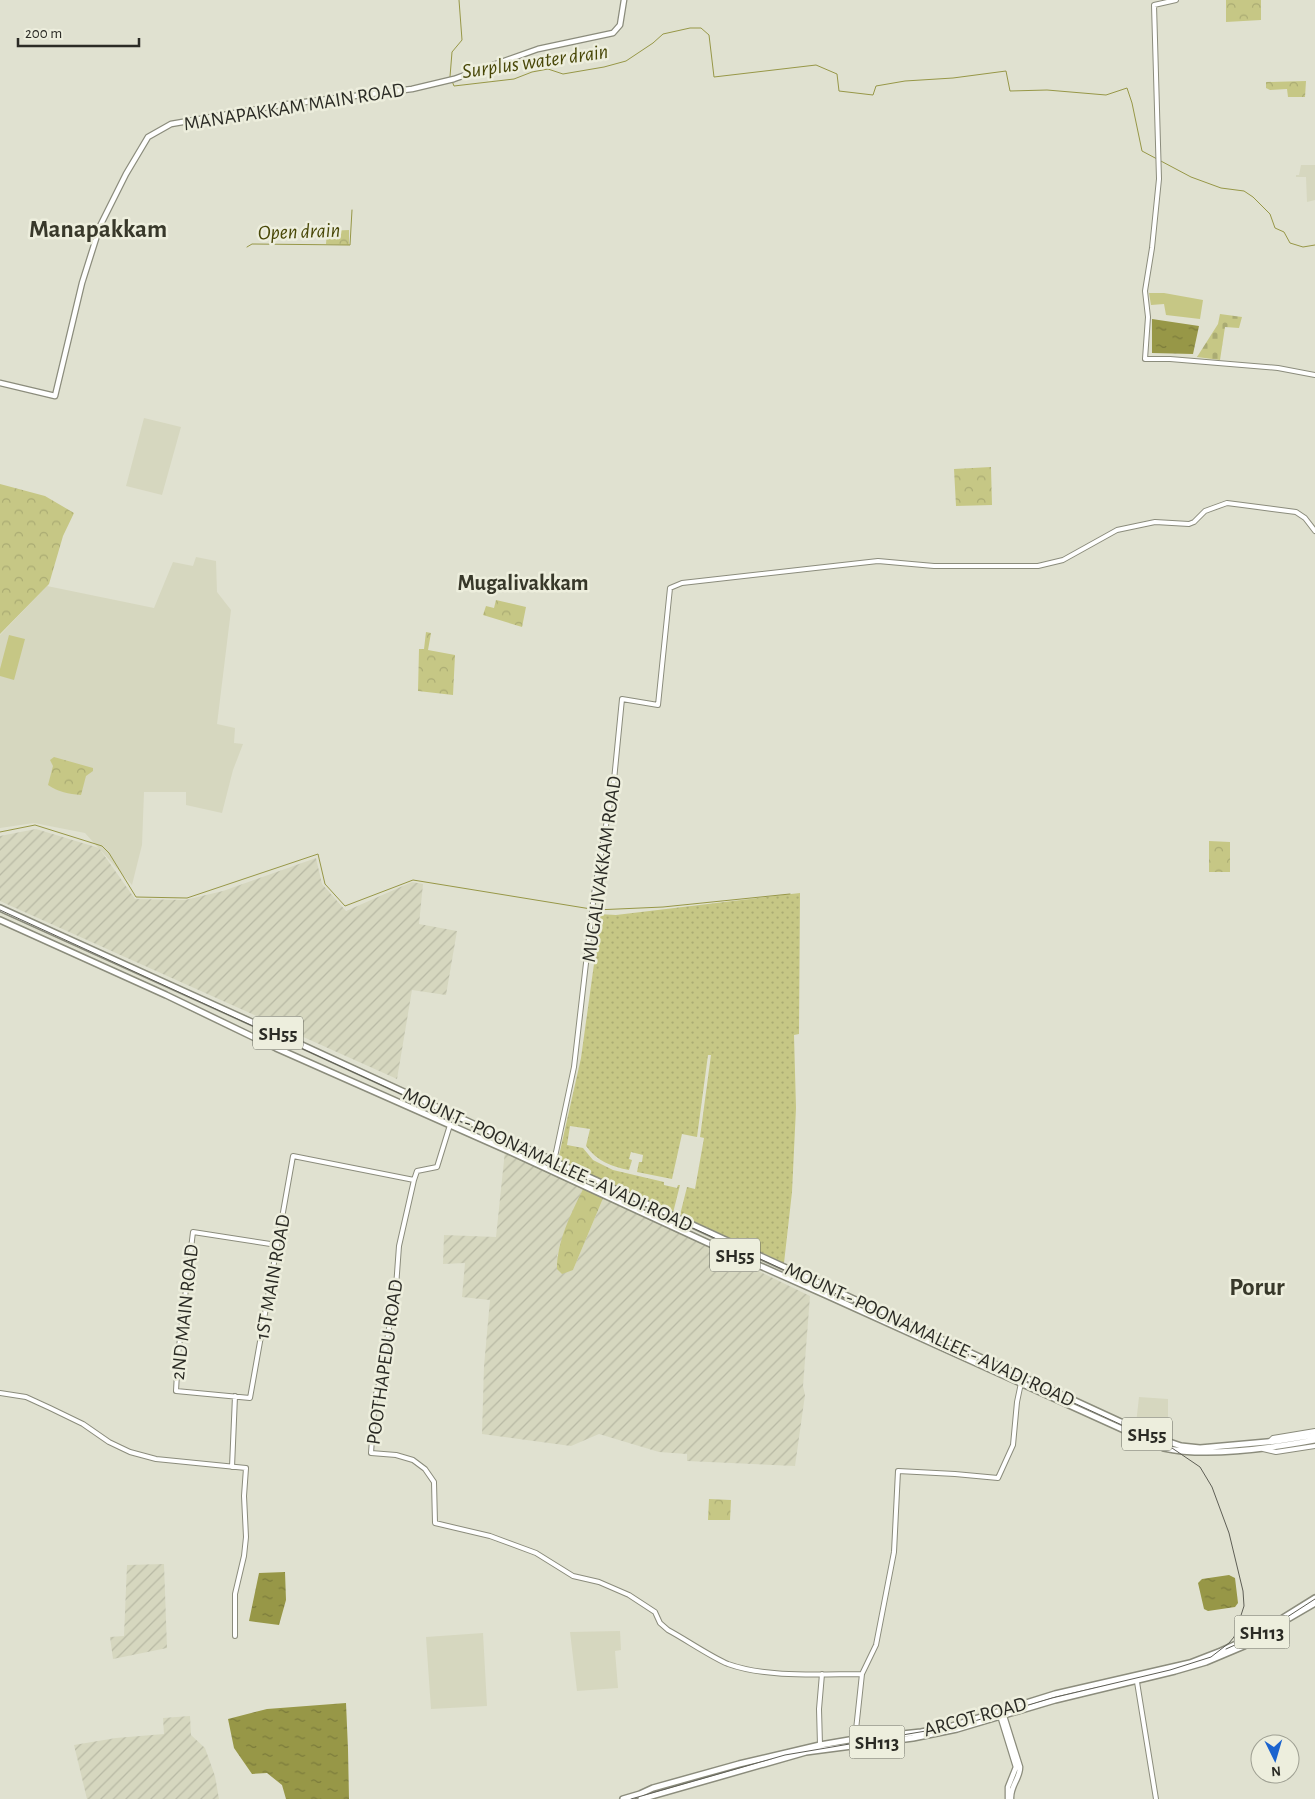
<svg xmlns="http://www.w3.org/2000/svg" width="1315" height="1799" viewBox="0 0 1315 1799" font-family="'Alegreya Sans',sans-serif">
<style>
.built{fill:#d6d7bf}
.industrial{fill:url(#industrial-furrows)}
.grass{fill:url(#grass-dots)}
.cemetery{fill:url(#cemetery-stones)}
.park{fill:url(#park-crowns)}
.pitch{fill:#c6c785}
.water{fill:url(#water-ripples)}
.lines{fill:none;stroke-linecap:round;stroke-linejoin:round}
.stream{stroke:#979747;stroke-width:1}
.tertiary-casing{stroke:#8b8c7c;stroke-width:6}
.secondary-casing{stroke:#8b8c7c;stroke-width:7}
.primary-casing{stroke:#8b8c7c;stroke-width:8}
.tertiary{stroke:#fff;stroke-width:4}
.secondary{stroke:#fff;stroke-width:4.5}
.primary{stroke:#fff;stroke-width:5}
.rail{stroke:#5e5e55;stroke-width:1}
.labels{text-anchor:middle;stroke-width:5;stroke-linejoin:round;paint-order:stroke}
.shield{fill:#edeedd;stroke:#65665c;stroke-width:1}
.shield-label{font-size:19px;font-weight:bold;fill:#2b2b25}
.street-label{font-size:20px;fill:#2b2b25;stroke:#edeedd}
.water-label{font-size:21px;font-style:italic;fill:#484707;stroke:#edeedd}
.quarter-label{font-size:22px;font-weight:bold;fill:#38382a;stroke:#edeedd}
.district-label{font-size:25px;font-weight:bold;fill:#38382a;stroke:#edeedd}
</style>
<defs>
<pattern id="industrial-furrows" width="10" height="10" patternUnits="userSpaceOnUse" patternTransform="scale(1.25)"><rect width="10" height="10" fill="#d6d7bf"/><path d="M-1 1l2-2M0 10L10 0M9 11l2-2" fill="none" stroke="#b8b9a4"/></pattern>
<pattern id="grass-dots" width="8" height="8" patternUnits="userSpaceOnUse" patternTransform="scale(1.25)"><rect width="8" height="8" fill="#c6c785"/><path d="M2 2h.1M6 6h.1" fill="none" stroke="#aaab73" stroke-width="1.8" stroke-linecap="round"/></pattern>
<pattern id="cemetery-stones" width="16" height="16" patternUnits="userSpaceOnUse" patternTransform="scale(1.25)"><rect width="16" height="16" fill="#c6c785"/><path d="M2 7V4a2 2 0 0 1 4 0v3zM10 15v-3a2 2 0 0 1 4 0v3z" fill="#aaab73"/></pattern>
<pattern id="park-crowns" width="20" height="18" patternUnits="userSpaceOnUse" patternTransform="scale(1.25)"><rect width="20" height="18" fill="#c6c785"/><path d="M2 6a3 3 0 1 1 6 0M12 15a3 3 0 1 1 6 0" fill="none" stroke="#aaab73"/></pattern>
<pattern id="water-ripples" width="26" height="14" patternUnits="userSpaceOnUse" patternTransform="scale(1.25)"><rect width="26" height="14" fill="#979747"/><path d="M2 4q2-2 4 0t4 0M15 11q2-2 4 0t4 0" fill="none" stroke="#7b7b3b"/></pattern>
</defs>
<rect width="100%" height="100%" fill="#e0e1d0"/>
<!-- built -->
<path class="built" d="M1301 165H1315V200L1307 202 1306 177H1296V175H1299Z
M144 418 181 427 162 495 126 486Z
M196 557 216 561 217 592 231 610 217 724 235 728 234 743 243 744 233 770 222 813 186 805V792H144L142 845 132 885 85 833 34 823 0 828V635L47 586 154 608 173 562 193 566Z
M1139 1397 1168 1399V1437L1136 1424Z
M620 1631 621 1650 615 1651 618 1688 577 1691 570 1632Z
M483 1633 487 1706 431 1709 426 1637Z"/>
<!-- industrial -->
<path class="industrial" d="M36 829 99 848 135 899 185 900 223 891 316 858 322 884 346 911 412 882 423 884 419 924 457 931 446 995 412 990 397 1079 0 901V836Z
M505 1151 584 1187 570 1218 557 1256 573 1270 604 1196 810 1296 803 1386 805 1395 795 1466 687 1461V1454L659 1452 599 1434 571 1446 482 1434 484 1366 490 1300 462 1297 465 1263 443 1264 444 1235 496 1237Z
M164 1564 167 1648 113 1659 110 1637 124 1636 127 1565Z
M190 1716 191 1735 205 1748 215 1776 219 1799H87L74 1745 116 1738 164 1734 163 1718Z"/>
<!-- grass -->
<path class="grass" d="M800 893 799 1034 794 1035 796 1108 792 1192 784 1263 680 1215 687 1187 695 1189 704 1138 700 1137 711 1055H708L697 1137 682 1134 672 1179 637 1172 639 1162H642L643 1155 631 1152 629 1159 632 1160 629 1170C612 1167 597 1161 586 1146L590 1129 570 1126 567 1145 583 1148 593 1160 613 1170 664 1182V1185L677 1188 678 1185H680L673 1213 558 1160 581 1058 594 964 598 914 616 915Z"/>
<!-- cemetery -->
<path class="cemetery" d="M1220 314 1242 317 1239 328 1225 327 1220 360 1197 357 1218 324Z"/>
<!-- park -->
<path class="park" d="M1226 0H1261V20L1226 22Z
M1306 81 1305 97H1288L1287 89 1270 90 1266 88V82Z
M349 230V245L326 244 327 231Z
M991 467 992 505 956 506 954 469Z
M0 484 45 496 74 513 63 536 49 584 0 634Z
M496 600 526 607 522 627 483 615 486 606 494 608Z
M426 632 431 633 428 650 455 655 453 695 418 691 419 649H424Z
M54 757 93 768V771L86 776 81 795C68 794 59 792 48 785L53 766 50 760Z
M1209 841 1230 842V872H1209Z
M584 1187 604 1196 573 1270 562 1274 557 1269C557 1240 572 1212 584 1187Z
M709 1499 731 1500 730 1520H708Z"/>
<!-- pitch -->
<path class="pitch" d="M1149 293H1164L1203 300 1200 319 1166 315 1164 304 1151 305Z
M9 635 25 639 14 680 0 676V669Z"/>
<!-- water -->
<path class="water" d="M1152 319 1199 326 1193 354 1152 353Z
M285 1572 286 1600 279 1625 249 1621 259 1573Z
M1229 1575 1235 1578 1238 1603 1235 1607 1208 1611 1204 1609 1198 1583 1202 1579Z
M346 1703 348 1749 349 1799H286L282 1785 267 1773 252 1774 234 1748 228 1719 267 1709Z"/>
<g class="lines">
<!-- stream -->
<path class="stream" d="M450 77 452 52 462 40 459 0
M452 81 454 86 514 79 532 72 548 69 563 74 604 67 626 61 653 43 663 34 690 28H701L709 35 714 77 816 65 837 74 839 91 873 95 876 86 905 81 953 78 1006 71 1010 91 1047 90 1106 95 1127 88 1132 103 1142 151 1191 177 1221 188 1244 191 1253 197 1270 214 1275 228 1284 232 1290 243 1303 247 1315 245
M247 247 252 244 350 245 352 210
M0 832 35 825 102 846 109 853 136 897 187 898 318 854 325 884 345 906 413 880 591 909
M595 910 663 907 790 894"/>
<!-- tertiary casing -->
<g class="tertiary-casing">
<path id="tertiary" d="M1176 0 1154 5 1159 179 1152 248 1145 291 1148 317 1145 359H1170L1278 368 1315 375
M450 1125 437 1167 417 1171 414 1180 399 1246 396 1287 385 1352 384 1375 379 1384 375 1397 371 1453 396 1455 413 1460 425 1469 434 1482 435 1523 490 1536 536 1553 573 1576 599 1582 629 1595 655 1612 660 1623 668 1630C685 1639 711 1657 728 1664 767 1678 821 1674 862 1674
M552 1171 574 1067 594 894 614 780 622 699 658 705 670 588 682 583 878 561 934 566H1038L1063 560 1117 530 1155 522 1189 524 1194 522 1205 511 1227 503 1296 512 1305 518 1315 531
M277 1245 193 1232 178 1355 176 1391 250 1398 293 1156 414 1180
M0 1393 26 1397 50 1408 83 1424 109 1442 130 1452 156 1459 246 1468 244 1496 246 1537 244 1556 235 1594V1636
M1270 1441 1273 1438 1315 1431
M1263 1449 1276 1452 1315 1446
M232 1467 235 1396
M1137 1682 1156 1799
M855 1739 862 1674 876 1645 894 1552 898 1471 955 1474 998 1478 1013 1445 1017 1402 1021 1383
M820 1745 819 1709 822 1674"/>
</g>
<!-- secondary casing -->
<g class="secondary-casing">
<path id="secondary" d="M0 383 55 396 82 283 100 226 126 174 148 137 171 124 206 118 280 105 412 89 454 79 538 49 613 33 620 25 624 0
M1003 1713 1020 1767C1020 1779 1010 1786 1011 1799
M1000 1715 1016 1767 1008 1787V1799"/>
</g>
<!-- primary casing -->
<g class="primary-casing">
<path id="primary" d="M0 908 278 1034 1149 1435 1181 1446 1200 1448 1277 1441 1315 1435
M0 920 166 995 276 1048 511 1152 706 1242 826 1295 1164 1448C1207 1458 1272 1448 1315 1440
M1279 1624 1315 1603
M623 1799 640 1794 653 1788 739 1764 820 1745 855 1739 921 1732 949 1727 1055 1694 1190 1663 1221 1651 1254 1636 1315 1598
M641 1799 806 1752 913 1738 957 1729 1055 1700 1175 1671 1206 1662 1244 1646 1257 1638"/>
</g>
<!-- tertiary -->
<use href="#tertiary" class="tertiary"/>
<!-- secondary -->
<use href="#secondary" class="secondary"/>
<!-- primary -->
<use href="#primary" class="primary"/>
<!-- rail -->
<path class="rail" d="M0 910 1172 1448 1200 1467 1212 1487 1229 1533 1243 1591 1244 1606 1234 1637 1229 1643 1211 1657 1170 1670 1052 1698 961 1725 785 1755 631 1799
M1226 1649 1264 1632 1315 1599"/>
</g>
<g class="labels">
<!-- shield labels -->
<g class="shield">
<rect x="253" y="1016.5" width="50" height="33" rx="4"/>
<rect x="710" y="1238.5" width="50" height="33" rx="4"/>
<rect x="1122" y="1417.5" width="50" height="33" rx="4"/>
<rect x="1234.5" y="1615.5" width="55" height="33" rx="4"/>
<rect x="849.5" y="1725.5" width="55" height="33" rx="4"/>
</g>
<g class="shield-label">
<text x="278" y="1040">SH55</text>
<text x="735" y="1262">SH55</text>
<text x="1147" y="1441">SH55</text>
<text x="1262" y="1639">SH113</text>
<text x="877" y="1749">SH113</text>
</g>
<!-- street labels -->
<g class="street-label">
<text transform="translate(294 106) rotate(-9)" y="7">MANAPAKKAM MAIN ROAD</text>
<text transform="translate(601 869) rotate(-82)" y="7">MUGALIVAKKAM ROAD</text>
<text transform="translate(548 1159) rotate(25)" y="7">MOUNT - POONAMALLEE - AVADI ROAD</text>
<text transform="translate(272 1277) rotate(-80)" y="7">1ST MAIN ROAD</text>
<text transform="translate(184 1312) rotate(-84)" y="7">2ND MAIN ROAD</text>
<text transform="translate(930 1334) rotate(25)" y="7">MOUNT - POONAMALLEE - AVADI ROAD</text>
<text transform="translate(384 1362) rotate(-82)" y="7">POOTHAPEDU ROAD</text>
<text transform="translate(975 1716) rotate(-15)" y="7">ARCOT ROAD</text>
</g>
<!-- water labels -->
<g class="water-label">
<text transform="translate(535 61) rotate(-8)" y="7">Surplus water drain</text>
<text transform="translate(299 231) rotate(-2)" y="7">Open drain</text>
</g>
<!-- quarter labels -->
<g class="quarter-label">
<text x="523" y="590">Mugalivakkam</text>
</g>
<!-- district labels -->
<g class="district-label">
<text x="98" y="237">Manapakkam</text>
<text x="1257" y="1295">Porur</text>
</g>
</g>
<!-- north arrow -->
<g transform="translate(1275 1759) rotate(175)"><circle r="24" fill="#edeedd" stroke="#9fa093"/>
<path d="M0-4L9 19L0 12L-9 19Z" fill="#1b64cf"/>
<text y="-8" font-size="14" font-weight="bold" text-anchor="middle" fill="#2b2b25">N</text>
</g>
<!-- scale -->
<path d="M18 38v8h121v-8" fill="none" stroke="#2b2b25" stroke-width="2.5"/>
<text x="25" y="38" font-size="15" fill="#2b2b25" stroke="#edeedd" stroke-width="4" paint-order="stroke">200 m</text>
</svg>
